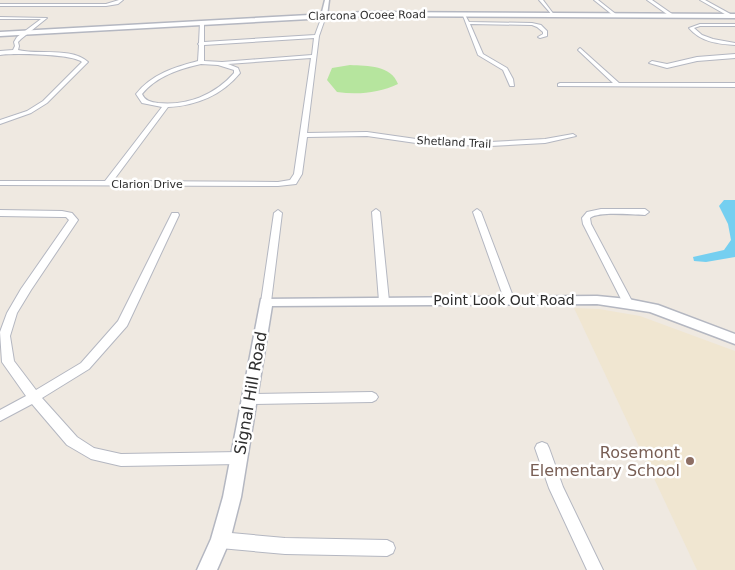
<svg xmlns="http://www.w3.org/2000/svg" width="735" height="570" viewBox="0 0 735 570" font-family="'DejaVu Sans',sans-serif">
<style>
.education{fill:#f0e6d1}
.green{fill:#b6e59e}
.water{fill:#75cff0}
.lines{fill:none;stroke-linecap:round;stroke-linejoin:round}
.minor-casing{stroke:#b4b7c1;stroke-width:2}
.tertiary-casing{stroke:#b4b7c1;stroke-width:3}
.secondary-casing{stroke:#b4b7c1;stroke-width:3}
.minor{fill:#fff;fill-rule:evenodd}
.tertiary{fill:#fff;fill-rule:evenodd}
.secondary{fill:#fff;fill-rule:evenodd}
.education-dot{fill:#8d6e63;stroke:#fff;stroke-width:2}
.labels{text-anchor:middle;stroke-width:5;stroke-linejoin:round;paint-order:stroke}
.far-street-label{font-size:11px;fill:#2e2e2e;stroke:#fff}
.street-label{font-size:14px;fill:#2e2e2e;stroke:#fff}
.near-street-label{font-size:16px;fill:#2e2e2e;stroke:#fff}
.near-education-label{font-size:16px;fill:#785e54;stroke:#fff;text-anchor:end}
</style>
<rect width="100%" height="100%" fill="#efe9e1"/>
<!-- education -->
<path class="education" d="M574 308 599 309 640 316 735 351V570H697Z"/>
<!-- green -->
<path class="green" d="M350 65C368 66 391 65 398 84 379 93 358 95 337 92L327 80 332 68Z"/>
<!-- water -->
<path class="water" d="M724 200H735V257L706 262 694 261 693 257 724 250 731 240 728 224 719 206Z"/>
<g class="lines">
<!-- minor casing -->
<g class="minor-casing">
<path id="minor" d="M119 0H123L118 4 106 6H0V4H106Z
M539 0H543L555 16H553Z
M594 0H598L617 15 614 16Z
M647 0H652L675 16 671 17Z
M700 0H705L734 16 730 17Z
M462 13H464L469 22 532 23 541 25 547 31V36L540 38 538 37 543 34V32L537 27 532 25 470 24 483 54 507 68 513 79 514 86H510L503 70 478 55Z
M324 15 326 16 319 36 307 133 367 132 423 140 490 142 545 139 573 134 576 136 545 143 490 146 423 144 367 136 307 137 302 174 296 184 278 186 0 185V181H105L162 107 142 103 136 94C152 74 175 67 198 61L199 45 198 44 199 43 200 22 204 23V42L315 35 322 16ZM314 38 312 55 222 62 204 61V45ZM311 58 294 174 290 180 278 182 113 181 168 107C196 106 222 95 240 73L238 68 228 64ZM201 64 218 65 234 70V73C215 95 187 106 158 103 151 102 145 101 142 94 157 76 179 69 201 64Z
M0 17 47 18 21 39 18 42 19 46 18 50C38 55 72 47 88 62L47 103 31 113 0 124V120L27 111 43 101 82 62C72 54 14 53 0 55V51L13 50 15 46 14 42 17 37 41 19H0Z
M700 24H735V26H700L694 28 702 35 713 39 735 43V45C718 44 701 42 689 28Z
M580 48 619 83H735V87L558 86V84L560 83H613L578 50Z
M735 54V58L697 61 667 68 649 63 652 61 667 64 697 57Z
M376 209 380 212 389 301 384 304 379 301 372 212Z
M477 209 481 212 514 299 513 301H505L504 299 473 212Z
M601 209H645L649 212 645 215C632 215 600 211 590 218L591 224 633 303 632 305H624L623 303 583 224 582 218 587 212Z
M0 210 62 211 72 213 78 220 31 290 17 313 10 336 14 361 36 390 81 363 118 321 172 213H178L179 215 127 326 89 369 42 398 77 437 94 448 121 454 239 452 244 454 246 458 244 462 239 464 121 466 91 459 67 445 32 404 0 421V410L26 396 2 362 0 332 7 313 21 289 69 220 66 217H62L0 216Z
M278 210 282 213 271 302 266 305 261 302 274 213Z
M372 392 376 394 378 397 376 400 372 402 249 404 245 402 243 399 245 396 249 394Z
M542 442 547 444 549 448 563 487 603 570H587L549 488 535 448 537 444Z
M220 532 285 538 387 540 393 543 395 548 393 553 387 556 285 554 220 548 215 545 212 540 215 535Z"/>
</g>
<!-- tertiary casing -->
<g class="tertiary-casing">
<path id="tertiary" d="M325 0H329L327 16 324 18 321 16Z
M597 296 628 299 658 305 735 334V344L650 312 597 304 272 306 241 497 230 540 217 570H197L211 539 223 497 261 299Z"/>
</g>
<!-- secondary casing -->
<g class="secondary-casing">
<path id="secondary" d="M365 12 735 14V18L365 16 0 36V32Z"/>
</g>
<!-- minor -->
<use href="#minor" class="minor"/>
<!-- tertiary -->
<use href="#tertiary" class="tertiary"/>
<!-- secondary -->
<use href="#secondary" class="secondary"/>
</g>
<!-- markers -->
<circle class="education-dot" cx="690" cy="461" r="5"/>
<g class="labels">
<!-- far-street labels -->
<g class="far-street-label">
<text transform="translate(367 15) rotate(-1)" y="4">Clarcona Ocoee Road</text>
<text transform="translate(454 142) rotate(3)" y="4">Shetland Trail</text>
<text x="147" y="188">Clarion Drive</text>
</g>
<!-- street labels -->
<g class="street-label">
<text x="504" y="305">Point Look Out Road</text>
</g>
<!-- near-street labels -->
<g class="near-street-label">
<text transform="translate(250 393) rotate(-80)" y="6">Signal Hill Road</text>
</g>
<!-- near-education labels -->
<g class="near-education-label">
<text x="680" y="458">Rosemont<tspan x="680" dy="18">Elementary School</tspan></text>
</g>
</g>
</svg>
